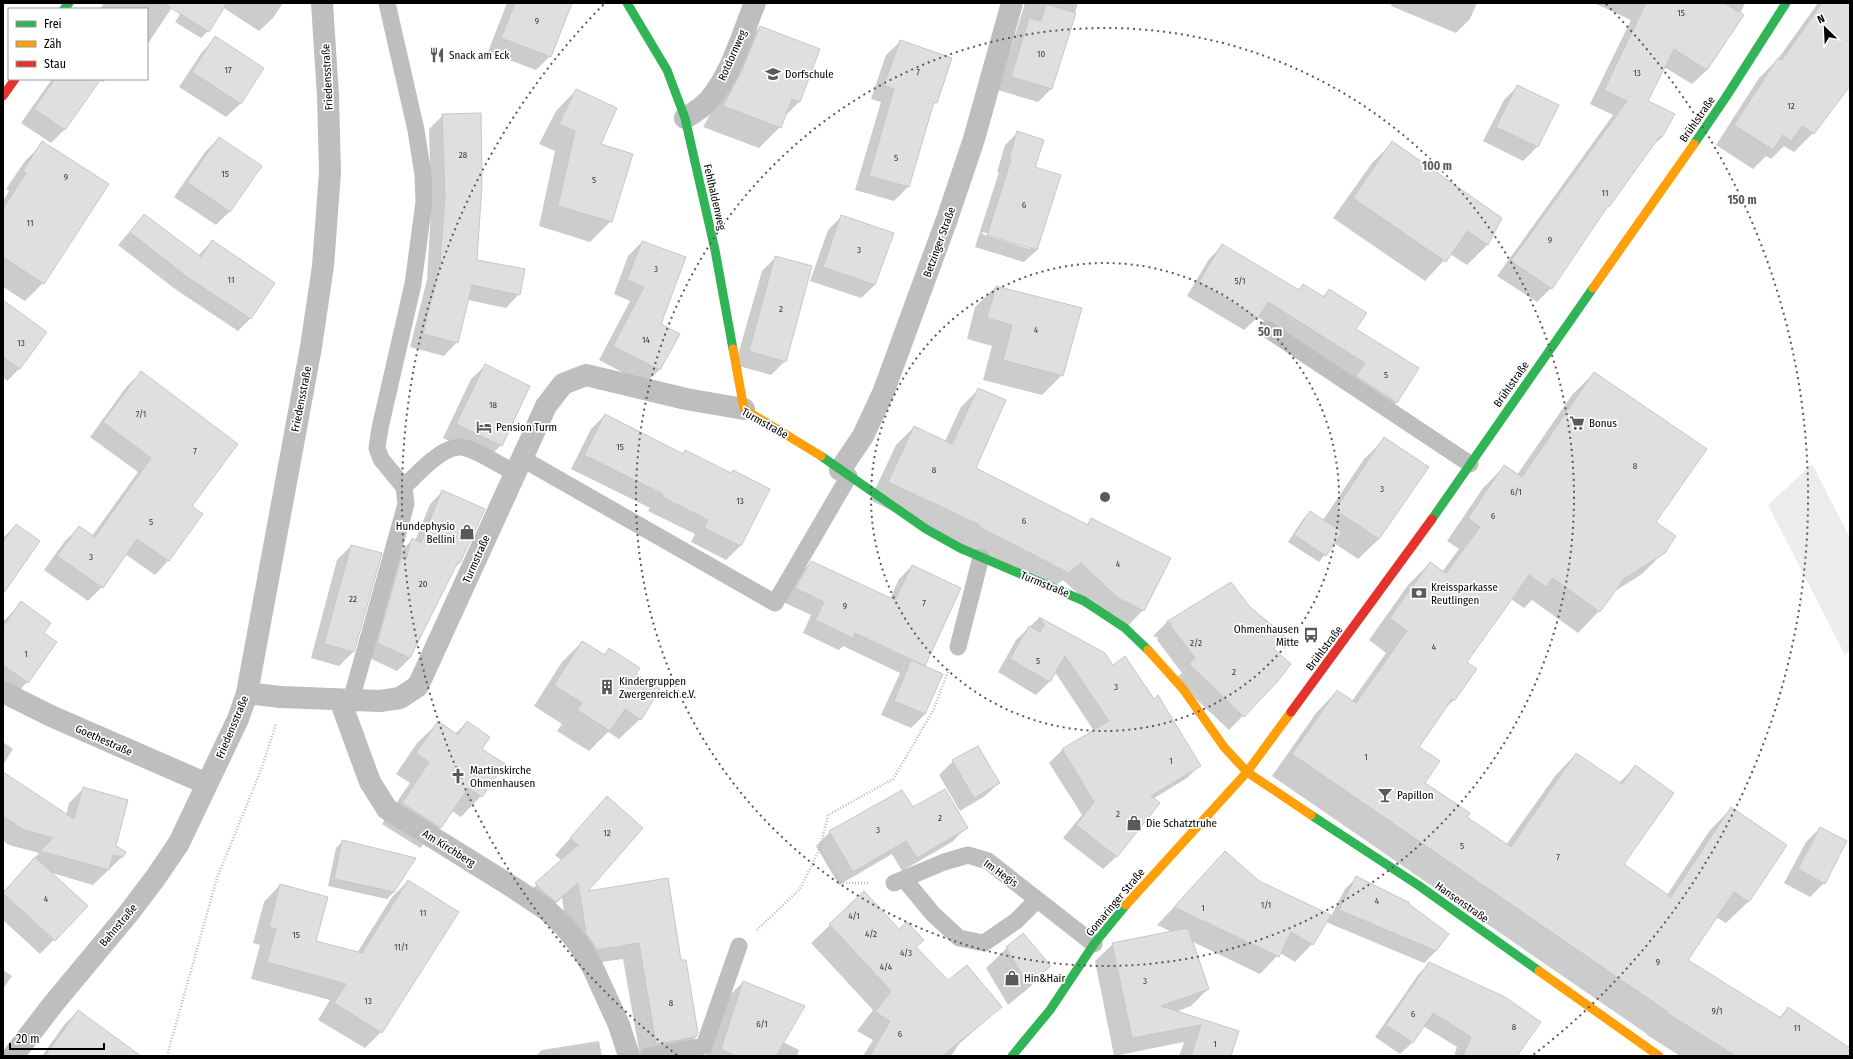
<svg xmlns="http://www.w3.org/2000/svg" width="1853" height="1059" viewBox="0 0 1853 1059" font-family="'Fira Sans Condensed',sans-serif">
<style>
.green{fill:#ececec}
.shadow{fill:#0003;fill-rule:evenodd}
.building{fill:#dfdfdf;stroke:#c7c7c7}
.lines{fill:none;stroke-linecap:round;stroke-linejoin:round}
.path{stroke:#b9b9b9;stroke-width:2.5;stroke-dasharray:1 2;stroke-linecap:butt}
.lane{stroke:#bebebe;stroke-width:17}
.street{stroke:#bebebe;stroke-width:22}
.fast{stroke:#30b455;stroke-width:9}
.slow{stroke:#ff9f0a;stroke-width:9}
.jam{stroke:#e5322d;stroke-width:9}
.ring{fill:none;stroke:#595959;stroke-width:2;stroke-dasharray:2 4}
.labels{text-anchor:middle;stroke-width:3.5;stroke-linejoin:round;paint-order:stroke}
.number-label{font-size:9px;fill:#383838}
.poi-label{font-size:11px;fill:#000;stroke:#fff;text-anchor:start}
.street-label{font-size:11px;fill:#000;stroke:#fff}
.centre{fill:#595959;stroke:#fff;stroke-width:2}
.ring-label{font-size:12px;text-anchor:middle;font-weight:bold;fill:#595959;stroke:#fff;stroke-width:3.5;stroke-linejoin:round;paint-order:stroke}
</style>
<rect width="100%" height="100%" fill="#fff"/>
<!-- green -->
<path class="green" d="M1812 464 1850 538V649L1845 655 1768 505Z"/>
<!-- shadow -->
<path class="shadow" d="M104 3H175L147 45V9H100Z
M187 3H212L222 9 208 31 201 38 175 22Z
M216 3H283L273 18 259 31Z
M507 3H571L550 56 536 70 488 52Z
M1025 3H1078L1051 89 1038 102 998 90Z
M1392 3H1477L1470 19 1456 33 1391 6Z
M1594 3H1745L1740 14 1742 15 1707 70 1692 84 1664 67 1647 101 1662 137 1650 148 1603 212 1551 288 1537 302 1497 276 1613 115 1590 104 1631 20Z
M1818 3H1850V84L1813 133 1794 152 1784 146 1771 159 1766 156 1753 169 1716 145 1759 78 1778 59Z
M760 27 819 49 799 102 783 118 780 127 759 148 703 127 722 92 739 47Z
M216 38 263 68 240 104 226 117 179 87 202 52Z
M900 42 936 102 931 107 908 187 894 201 855 190 881 102 871 99 886 55Z
M52 79H85L65 129 51 143 21 123Z
M98 79H106L103 82Z
M1518 86 1557 106 1537 147 1523 161 1483 141 1504 100Z
M576 90 599 145 611 221 590 242 539 226 555 151 539 144 556 111Z
M443 115 476 260 519 294 506 308 468 300 457 342 444 356 410 347 427 280 431 210 429 129Z
M1018 132 1033 168 1037 250 1024 262 975 247 999 172H997L1005 145ZM983 232 1030 247V249L982 234Z
M219 138 230 211 216 225 174 197 205 152Z
M43 143 107 185 43 283 25 301 3 287V201L9 191 6 189 25 161Z
M1392 143 1501 218 1487 245 1467 265 1450 254 1425 281 1333 218 1372 163Z
M144 215 198 256 212 241 274 283 250 319 238 331 175 289 118 245Z
M842 216 875 285 861 298 810 281 828 230Z
M642 242 660 324 678 334 659 370 645 384 599 360 630 301 614 294 628 256Z
M1222 246 1298 290 1303 285 1322 297 1329 290 1355 329 1418 368 1396 403 1383 416 1352 377 1258 317 1244 330 1187 296 1209 259Z
M776 257 785 361 771 375 735 365 762 271Z
M996 287 1062 375 1042 395 983 380 992 346 967 339 975 307Z
M3 307 19 369 7 381 3 377Z
M485 366 501 445 487 459 443 438 471 379Z
M141 373 190 506 202 514 168 561 155 575 125 554 102 587 88 601 44 570 65 541 79 527 92 536 138 472 90 437 127 386Z
M1594 373 1655 523 1664 552 1642 574 1612 593 1599 611 1578 633 1532 600 1524 608 1511 599 1466 662 1476 669 1454 700 1441 712 1418 747 1423 783 1465 818 1506 845 1555 776 1576 754 1619 783 1635 767 1623 865 1667 895 1710 830 1731 809 1786 845 1748 902 1726 923 1716 917 1687 961 1779 1018 1788 1008 1850 1050 1846 1056H1680L1647 1035V1034L1272 776 1316 713 1337 691 1352 701 1386 653 1369 640 1408 585 1430 563 1442 572 1459 549 1447 541 1483 488 1505 466 1517 475 1572 395Z
M979 389 975 468 1086 525 1091 520 1143 610 1126 628 1101 615 1063 580 1050 590 870 500 896 445 914 427 945 441 961 407Z
M605 415 682 454 685 451 730 474 768 489 740 546 726 560 691 542 695 534 648 511 650 508 571 469 591 429Z
M1385 439 1427 468 1379 539 1358 559 1334 543 1319 562 1288 542 1303 519 1310 512 1323 520 1364 459Z
M443 491 460 562 454 568 410 658 397 671 365 656 399 553 412 540 415 541 430 504Z
M16 525 3 591V538Z
M351 546 353 652 339 666 311 658 337 560Z
M811 562 890 599 899 579 912 566 924 665 925 714 911 728 881 715 900 673 843 646 839 650 803 633 811 615 783 602 798 575Z
M1231 583 1273 649 1278 680 1229 730 1175 679 1182 673 1157 640 1158 638 1153 636 1167 622Z
M21 603 43 633 27 682 14 696 3 689V622Z
M1039 618 1104 654 1112 666 1200 765 1187 778 1153 799 1158 803 1116 857 1103 869 1063 838 1082 815 1049 763 1062 750 1094 731 1055 672 1049 682 1036 695 998 672 1016 640Z
M582 642 604 655 609 650 635 675 640 719 619 739 608 732 589 751 557 731 562 724 534 706 562 662Z
M467 722 481 749V796L461 817 452 811 440 827 420 848 382 824 410 783 396 774 417 743 438 723 455 734Z
M3 742 13 749 3 765Z
M953 761 999 783 985 796 960 811 939 775Z
M3 774 66 815 69 803 84 788 114 846 122 857 93 885 52 873 87 906 40 954 3 920V892L39 853 9 845 3 841Z
M607 797 585 892 680 962 696 1037 679 1053 663 1056H640L623 959 580 965 570 950 562 898 539 917 520 900 562 861 555 855Z
M912 809 966 828 952 842 902 871 892 854 839 885 816 846 830 832Z
M1820 828 1824 883 1810 897 1784 883 1806 842Z
M343 841 394 892 387 899 328 886 336 848Z
M1226 852 1258 882 1331 916 1345 889 1357 877 1436 951 1424 963 1326 922 1312 944 1295 962 1280 953 1260 974 1191 941 1208 989 1191 1006 1175 1012 1238 1032 1230 1056H1179L1184 1042 1114 1056 1095 961 1113 944 1172 932 1157 925Z
M408 881 381 1032 365 1048 318 1020 330 1000 251 979 260 945 253 943 264 902 280 885 315 942 357 953 392 897Z
M864 893 948 982 1001 1007 959 1044 951 1056H863L873 1040 857 1031 873 1010 811 943Z
M1007 948 1050 966 1030 987 1008 1005 986 968Z
M1429 963 1516 1056H1454L1457 1047 1423 1026 1412 1043 1400 1054 1375 1037 1418 975Z
M3 970 12 976 3 989Z
M743 982 783 1042 799 1050 797 1056H706L723 1002Z
M78 1011 112 1056H42L64 1025Z
M599 1041 602 1056H536L542 1050Z"/>
<!-- building -->
<path class="building" d="M163 3H227L209 32Z
M515 3H572L551 57 501 38Z
M1646 3H1724L1744 15 1707 70 1674 49 1648 101 1675 114 1662 137 1660 136 1609 207 1608 206 1552 289 1511 261 1627 101 1604 90Z
M1822 3H1850V86L1814 134 1802 126 1791 141 1783 135 1773 150 1734 125 1778 58 1782 60Z
M1046 4 1076 13 1052 89 1011 77 1029 18 1041 21Z
M760 26 820 49 800 102 792 99 781 128 723 106 742 70Z
M215 36 264 68 241 104 192 72Z
M900 40 952 58 937 103 934 102 909 187 869 176 894 89 884 85Z
M55 79H101L65 130 34 109Z
M1517 85 1559 105 1538 147 1496 127Z
M576 89 617 108 601 144 633 154 612 222 558 206 575 131 559 124Z
M481 113 482 184 477 260 525 269 520 295 472 285 458 343 423 334 440 265 445 196 442 114Z
M1017 131 1044 140 1035 167 1061 175 1037 250 987 235 1011 160 1009 159Z
M219 137 262 166 230 212 187 182Z
M42 141 109 184 44 284 3 257V209L26 173 23 171Z
M1392 141 1502 218 1488 245 1467 231 1446 262 1353 198Z
M144 214 201 257 212 240 275 283 251 319 187 277 130 232Z
M841 215 894 233 875 285 823 267Z
M642 241 686 257 661 324 680 334 660 370 613 346 644 287 627 280Z
M1222 244 1299 290 1303 284 1324 297 1329 289 1367 313 1356 329 1419 368 1397 403 1356 376 1365 363 1268 302 1258 318 1199 282Z
M775 256 812 266 786 362 749 351Z
M996 286 1082 308 1063 376 1003 360 1012 325 987 318Z
M3 300 47 332 20 369 3 357Z
M485 364 530 386 502 446 456 424Z
M141 371 238 444 192 506 203 514 169 561 137 539 103 588 57 556 79 526 95 537 151 458 103 422Z
M1594 372 1707 449 1656 522 1676 536 1665 553 1624 579 1600 612 1553 578 1546 587 1529 575 1467 662 1477 669 1455 700 1452 699 1419 747 1440 761 1425 783 1470 813 1467 817 1511 847 1576 753 1622 784 1635 765 1674 793 1624 864 1671 897 1731 807 1787 845 1749 902 1734 892 1688 960 1781 1018 1788 1007 1850 1048V1056H1736L1667 1013 1668 1012 1292 754 1337 690 1356 703 1407 631 1390 618 1430 562 1446 573 1480 527 1468 518 1504 465 1522 477Z
M978 388 1006 400 976 468 1088 525 1091 518 1171 558 1144 611 1118 598 1081 563 1069 573 979 527 980 525 888 482 914 426 952 444Z
M605 414 683 454 685 450 731 473 733 470 770 489 741 546 704 528 708 520 662 497 663 494 584 455Z
M1384 437 1429 467 1379 539 1335 510Z
M442 490 485 509 460 563 458 562 410 658 377 643 401 558 406 559 412 538 421 543Z
M1310 511 1342 532 1326 556 1294 535Z
M16 524 40 541 3 594V542Z
M351 545 382 553 354 652 324 644Z
M811 561 895 600 912 565 961 588 925 666 855 633 853 638 815 620 824 602 795 588Z
M1231 582 1250 607 1285 636 1274 649 1291 664 1279 680 1244 717 1189 664 1195 658 1170 625 1172 624 1166 622Z
M21 601 51 623 44 633 57 642 28 683 3 665V627Z
M1039 617 1105 653 1113 665 1125 656 1154 699 1158 695 1201 766 1151 796 1160 803 1117 857 1076 825 1094 802 1062 749 1109 721 1065 656 1050 682 1010 659 1029 626 1040 632 1044 625 1045 626Z
M582 641 605 655 609 648 640 668 636 674 660 689 641 720 625 709 610 731 577 710 582 703 554 685Z
M911 660 943 674 925 714 894 701Z
M438 721 458 735 467 721 490 737 482 749 505 764 482 797 468 788 441 828 402 803 429 762 416 753Z
M978 746 1000 783 974 798 952 760Z
M3 772 74 819 83 787 128 800 116 846 126 852 123 857 113 855 109 870 40 851 53 838 24 830 3 816Z
M945 789 968 828 917 858 906 841 853 872 829 831 902 790 913 807Z
M607 796 643 828 588 891 668 878 681 960H686L698 1033 696 1037 656 1044 639 943 597 950 586 933 578 883 556 902 545 893 535 883 578 845 570 838Z
M1820 827 1847 841 1825 884 1798 869Z
M342 840 416 858 394 892 334 879Z
M1225 851 1259 881 1331 915 1313 945 1291 932 1279 957 1174 907Z
M35 857 88 906 55 941 3 893Z
M1356 876 1410 903 1409 904 1449 934 1436 951 1339 910Z
M408 880 459 912 382 1033 334 1003 346 984 267 962 276 929 269 927 280 884 328 897 316 941 362 953Z
M864 891 899 929 907 922 924 940 916 947 948 980 967 965 1002 1007 942 1056H870L890 1021 875 1012 891 991 829 924Z
M1188 928 1209 989 1161 1006 1239 1031 1231 1056H1191L1201 1025 1132 1038 1112 943Z
M1023 933 1051 966 1028 985 1006 947Z
M1429 962 1505 997 1541 1022 1517 1056H1463L1471 1037 1433 1013 1413 1043 1386 1025Z
M743 981 805 1006 776 1056H736L721 1049Z
M78 1010 141 1056H45Z"/>
<g class="lines">
<!-- path -->
<path class="path" d="M820 849 841 883H869
M757 930 800 889 820 848 828 815 893 779 933 711 949 669
M167 1056 217 878 261 770 276 724"/>
<!-- lane -->
<path class="lane" d="M1267 329 1470 464
M523 459 775 603 849 476
M404 487C416 475 440 448 459 447 471 446 503 467 515 473
M958 647 981 557
M351 700 406 504 404 487 381 459 377 448 380 428 413 284 424 202 423 175 416 130 387 3
M904 879 933 914 959 938 984 943 1016 921 1037 900
M894 883 944 862 968 855 988 861 1094 944
M648 1056 704 1046 739 946"/>
<!-- street -->
<path class="street" d="M685 118C694 113 703 107 710 99 732 72 742 35 755 3
M840 470 863 436 883 393 947 219 974 139 1012 3
M3 692 51 716 207 784
M247 693 281 697 380 701 400 698 418 686 546 406 563 384 586 375 686 399 744 409
M340 700 370 782 387 809 514 888 547 910 563 925 578 943 593 968 619 1025 629 1056
M13 1056 54 1003 128 914 156 877 179 843 238 719 247 693 311 347 323 266 330 172 328 96 322 3"/>
<!-- fast -->
<path class="fast" d="M627 3 667 70 685 118 715 250 733 349
M64 9 69 3
M1694 144 1726 97 1786 3
M821 456 926 529 960 548 1084 601 1125 628 1148 650
M1432 519 1593 288
M1311 815 1418 885 1539 971
M1012 1056 1050 1010 1094 944 1126 905"/>
<!-- slow -->
<path class="slow" d="M1593 288 1694 144
M733 349 744 409 821 456
M1148 650 1183 689 1224 747 1247 772 1311 815
M1126 905 1247 772 1291 712
M1539 971 1659 1056"/>
<!-- jam -->
<path class="jam" d="M3 96 15 79
M1291 712 1432 519"/>
</g>
<!-- distance rings -->
<g class="ring">
<circle cx="1105" cy="497" r="234"/>
<circle cx="1105" cy="497" r="469"/>
<path d="M677 1055A703 703 0 0 1 604 4M1606 4A703 703 0 0 1 1533 1055"/>
</g>
<!-- icons -->
<defs>
<g id="restaurant-bare" transform="scale(1.2)"><path d="M-5-6h1v4h1v-4h1v4h1v-4h1v5L-1.5 .5V6h-2V.5L-5-1ZM5-6V6H3V1.5H1.5Q1.5-4 5-6Z" fill="#595959" stroke="#fff" stroke-width="2.5" paint-order="stroke"/></g>
<g id="school-bare" transform="scale(1.2)"><path d="M0-5L7-2L0 1L-7-2ZM-4 1L0 2.5L4 1V4Q0 6-4 4Z" fill="#595959" stroke="#fff" stroke-width="2.5" paint-order="stroke"/></g>
<g id="supermarket-bare" transform="scale(1.2)"><path d="M-6-5.5h2.5l.6 2H6L4.5 2H-2.5L-4.4-4H-6ZM-1.5 3.2a1.3 1.3 0 1 0 .1 0ZM3 3.2a1.3 1.3 0 1 0 .1 0Z" fill="#595959" stroke="#fff" stroke-width="2.5" paint-order="stroke"/></g>
<g id="hotel-bare" transform="scale(1.2)"><path d="M-6-4.5h1.5V1H6V5H4.5V3h-9V5H-6ZM-4 0a1.8 1.8 0 1 1 3.6 0ZM.5 0V-2.5h3Q6-2.5 6 0Z" fill="#595959" stroke="#fff" stroke-width="2.5" paint-order="stroke"/></g>
<g id="shop-bare" transform="scale(1.2)"><path d="M-5-2.5h2.3a2.7 3.5 0 0 1 5.4 0H5L5.5 6h-11ZM-1.5-2.5h3a1.5 2.3 0 0 0-3 0Z" fill="#595959" stroke="#fff" stroke-width="2.5" paint-order="stroke"/></g>
<g id="bank-bare" transform="scale(1.2)"><path d="M-6-4H6V4H-6ZM0-2.3a2.3 2.3 0 1 0 0 4.6a2.3 2.3 0 1 0 0-4.6Z" fill="#595959" stroke="#fff" stroke-width="2.5" paint-order="stroke"/></g>
<g id="bus-bare" transform="scale(1.2)"><path d="M-5-6H5V4H4V6H2V4H-2V6H-4V4H-5ZM-3.5-4V0h7V-4ZM-3.5 1.2v1.5H-2V1.2ZM2 1.2v1.5H3.5V1.2Z" fill="#595959" stroke="#fff" stroke-width="2.5" paint-order="stroke"/></g>
<g id="building-bare" transform="scale(1.2)"><path d="M-4-6H4V6H1V3H-1V6H-4ZM-2.5-4.3h1.7v1.8h-1.7ZM.8-4.3h1.7v1.8H.8ZM-2.5-1h1.7V.8h-1.7ZM.8-1h1.7V.8H.8Z" fill="#595959" stroke="#fff" stroke-width="2.5" paint-order="stroke"/></g>
<g id="church-bare" transform="scale(1.2)"><path d="M-1.2-6h2.4v3.5h3.3v2.4h-3.3V6h-2.4V-.1h-3.3v-2.4h3.3Z" fill="#595959" stroke="#fff" stroke-width="2.5" paint-order="stroke"/></g>
<g id="bar-bare" transform="scale(1.2)"><path d="M-6-5H6L.8 .8V4.5H3.5V6h-7V4.5H-.8V.8Z" fill="#595959" stroke="#fff" stroke-width="2.5" paint-order="stroke"/></g>
</defs>
<g fill-rule="evenodd">
<use href="#restaurant-bare" x="437" y="55"/>
<use href="#school-bare" x="773" y="74"/>
<use href="#supermarket-bare" x="1577" y="423"/>
<use href="#hotel-bare" x="484" y="427"/>
<use href="#shop-bare" x="467" y="532"/>
<use href="#bank-bare" x="1419" y="593"/>
<use href="#bus-bare" x="1311" y="635"/>
<use href="#building-bare" x="607" y="687"/>
<use href="#church-bare" x="458" y="776"/>
<use href="#bar-bare" x="1385" y="795"/>
<use href="#shop-bare" x="1134" y="823"/>
<use href="#shop-bare" x="1012" y="978"/>
</g>
<g class="labels">
<!-- number labels -->
<g class="number-label">
<text x="1681" y="16">15</text>
<text x="537" y="24">9</text>
<text x="1041" y="57">10</text>
<text x="228" y="73">17</text>
<text x="918" y="75">7</text>
<text x="1637" y="76">13</text>
<text x="1791" y="109">12</text>
<text x="463" y="158">28</text>
<text x="896" y="161">5</text>
<text x="225" y="177">15</text>
<text x="66" y="180">9</text>
<text x="594" y="183">5</text>
<text x="1605" y="196">11</text>
<text x="1024" y="208">6</text>
<text x="30" y="226">11</text>
<text x="1550" y="243">9</text>
<text x="859" y="253">3</text>
<text x="656" y="272">3</text>
<text x="231" y="283">11</text>
<text x="1240" y="284">5/1</text>
<text x="781" y="312">2</text>
<text x="1036" y="333">4</text>
<text x="646" y="343">14</text>
<text x="21" y="346">13</text>
<text x="1386" y="378">5</text>
<text x="493" y="408">18</text>
<text x="141" y="417">7/1</text>
<text x="620" y="450">15</text>
<text x="195" y="454">7</text>
<text x="1635" y="469">8</text>
<text x="934" y="473">8</text>
<text x="1382" y="492">3</text>
<text x="1516" y="495">6/1</text>
<text x="740" y="504">13</text>
<text x="1493" y="519">6</text>
<text x="1024" y="524">6</text>
<text x="151" y="525">5</text>
<text x="91" y="560">3</text>
<text x="1118" y="567">4</text>
<text x="423" y="587">20</text>
<text x="353" y="602">22</text>
<text x="924" y="606">7</text>
<text x="845" y="609">9</text>
<text x="1196" y="646">2/2</text>
<text x="1434" y="650">4</text>
<text x="26" y="657">1</text>
<text x="1038" y="664">5</text>
<text x="1234" y="675">2</text>
<text x="1116" y="690">3</text>
<text x="1366" y="760">1</text>
<text x="1171" y="764">1</text>
<text x="1118" y="817">2</text>
<text x="940" y="821">2</text>
<text x="878" y="833">3</text>
<text x="607" y="836">12</text>
<text x="1462" y="849">5</text>
<text x="1558" y="860">7</text>
<text x="46" y="902">4</text>
<text x="1377" y="904">4</text>
<text x="1266" y="908">1/1</text>
<text x="1203" y="911">1</text>
<text x="423" y="916">11</text>
<text x="854" y="919">4/1</text>
<text x="871" y="937">4/2</text>
<text x="296" y="938">15</text>
<text x="401" y="950">11/1</text>
<text x="906" y="956">4/3</text>
<text x="1658" y="965">9</text>
<text x="886" y="970">4/4</text>
<text x="1145" y="984">3</text>
<text x="368" y="1004">13</text>
<text x="671" y="1006">8</text>
<text x="1717" y="1014">9/1</text>
<text x="1413" y="1017">6</text>
<text x="762" y="1027">6/1</text>
<text x="1514" y="1030">8</text>
<text x="1797" y="1031">11</text>
<text x="900" y="1037">6</text>
<text x="1215" y="1047">1</text>
</g>
<!-- poi labels -->
<g class="poi-label">
<text x="449" y="59">Snack am Eck</text>
<text x="785" y="78">Dorfschule</text>
<text x="1589" y="427">Bonus</text>
<text x="496" y="431">Pension Turm</text>
<text x="455" y="530" text-anchor="end">Hundephysio<tspan x="455" dy="13">Bellini</tspan></text>
<text x="1431" y="591">Kreissparkasse<tspan x="1431" dy="13">Reutlingen</tspan></text>
<text x="1299" y="633" text-anchor="end">Ohmenhausen<tspan x="1299" dy="13">Mitte</tspan></text>
<text x="619" y="685">Kindergruppen<tspan x="619" dy="13">Zwergenreich e.V.</tspan></text>
<text x="470" y="774">Martinskirche<tspan x="470" dy="13">Ohmenhausen</tspan></text>
<text x="1397" y="799">Papillon</text>
<text x="1146" y="827">Die Schatztruhe</text>
<text x="1024" y="982">Hin&amp;Hair</text>
</g>
<!-- street labels -->
<g class="street-label">
<text transform="translate(732 55) rotate(-66)" y="4">Rotdornweg</text>
<text transform="translate(327 77) rotate(-93)" y="4">Friedensstraße</text>
<text transform="translate(1697 119) rotate(-55)" y="4">Brühlstraße</text>
<text transform="translate(715 197) rotate(77)" y="4">Fehlhaldenweg</text>
<text transform="translate(939 242) rotate(-70)" y="4">Betzinger Straße</text>
<text transform="translate(1511 384) rotate(-55)" y="4">Brühlstraße</text>
<text transform="translate(301 399) rotate(-79)" y="4">Friedensstraße</text>
<text transform="translate(765 423) rotate(29)" y="4">Turmstraße</text>
<text transform="translate(476 559) rotate(-66)" y="4">Turmstraße</text>
<text transform="translate(1045 584) rotate(22)" y="4">Turmstraße</text>
<text transform="translate(1324 648) rotate(-53)" y="4">Brühlstraße</text>
<text transform="translate(232 727) rotate(-67)" y="4">Friedensstraße</text>
<text transform="translate(104 740) rotate(24)" y="4">Goethestraße</text>
<text transform="translate(449 848) rotate(32)" y="4">Am Kirchberg</text>
<text transform="translate(1001 873) rotate(35)" y="4">Im Hegis</text>
<text transform="translate(1115 902) rotate(-50)" y="4">Gomaringer Straße</text>
<text transform="translate(1462 902) rotate(35)" y="4">Hansenstraße</text>
<text transform="translate(118 925) rotate(-50)" y="4">Bahnstraße</text>
</g>
</g>
<circle cx="1105" cy="497" r="6" class="centre"/>
<g class="ring-label">
<text x="1437" y="170">100 m</text>
<text x="1742" y="204">150 m</text>
<text x="1270" y="336">50 m</text>
</g>
<!-- border -->
<rect width="1853" height="1059" fill="none" stroke="#000000" stroke-width="8"/>
<!-- legend -->
<rect x="8" y="8" width="140" height="72" fill="#ffffff" stroke="#999999"/>
<rect x="16" y="21" width="20" height="6" fill="#30b455" stroke="#999999"/>
<text x="44" y="28" font-size="12" fill="#000000">Frei</text>
<rect x="16" y="41" width="20" height="6" fill="#ff9f0a" stroke="#999999"/>
<text x="44" y="48" font-size="12" fill="#000000">Zäh</text>
<rect x="16" y="61" width="20" height="6" fill="#e5322d" stroke="#999999"/>
<text x="44" y="68" font-size="12" fill="#000000">Stau</text>
<!-- north arrow -->
<g transform="translate(1825 28) rotate(336)" stroke="#ffffff" stroke-width="3" paint-order="stroke">
<path d="M0-3L7 15L0 10L-7 15Z" fill="#000000"/>
<text y="-6" font-size="11" font-weight="bold" text-anchor="middle" fill="#000000">N</text>
</g>
<!-- scale -->
<path d="M10 1043v6h94v-6" fill="none" stroke="#000000" stroke-width="2"/>
<text x="16" y="1043" font-size="12" fill="#000000" stroke="#ffffff" stroke-width="3" paint-order="stroke">20 m</text>
</svg>
